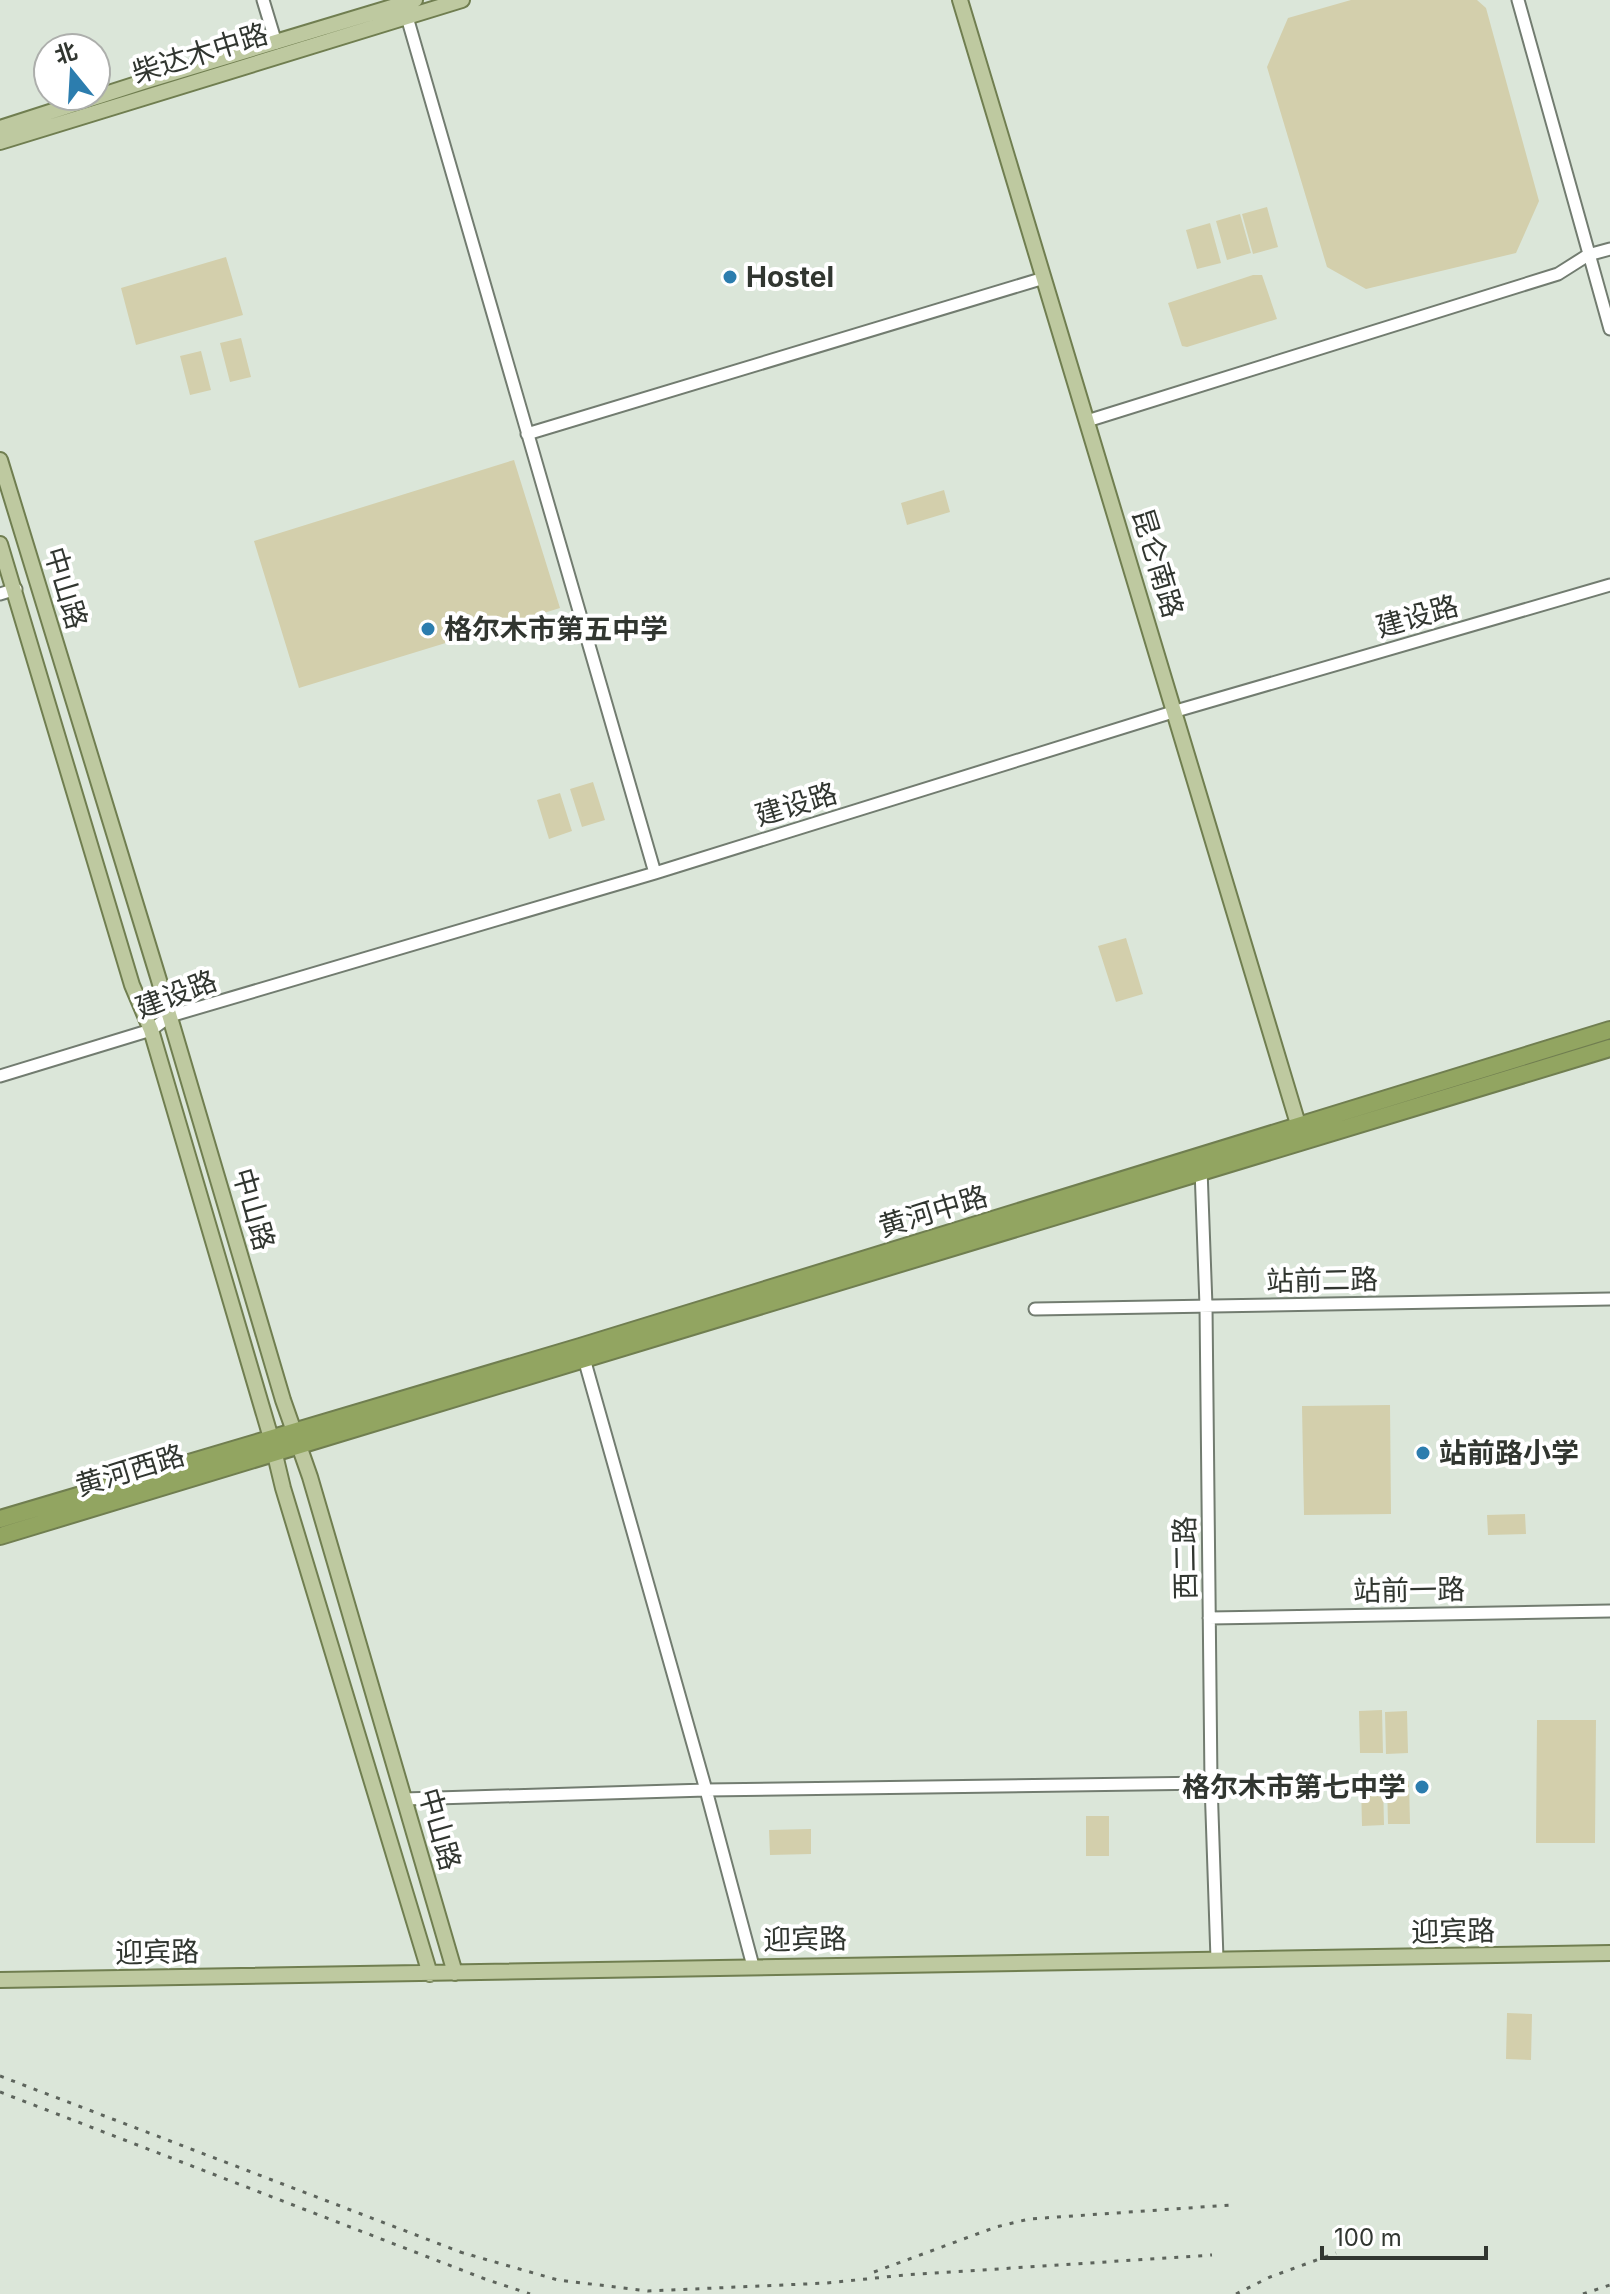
<svg xmlns="http://www.w3.org/2000/svg" width="1610" height="2294" viewBox="0 0 1610 2294" font-family="Inter,'Noto Sans SC',sans-serif">
<style>
.green{fill:#d3cfac}
.lines{fill:none;stroke-linecap:round;stroke-linejoin:round}
.minor-casing{stroke:#727c70;stroke-width:15}
.major-casing{stroke:#707e50;stroke-width:18}
.highway-casing{stroke:#707e50;stroke-width:20}
.minor{stroke:#fff;stroke-width:11}
.major{stroke:#bec9a0;stroke-width:14}
.highway{stroke:#92a561;stroke-width:16}
.rail{stroke:#5d645c;stroke-width:3;stroke-dasharray:4 8;stroke-linecap:butt}
.poi-dot{fill:#2c7dae;stroke:#fff;stroke-width:3}
.labels{text-anchor:middle;stroke-width:8;stroke-linejoin:round;paint-order:stroke}
.street-label{font-size:28px;fill:#313630;stroke:#fff}
.poi-label{font-size:28px;font-weight:bold;fill:#313630;stroke:#fff;text-anchor:start}
</style>
<rect width="100%" height="100%" fill="#dbe6d9"/>
<!-- green -->
<path class="green" d="M1351 0H1477L1486 8 1539 201 1516 253 1366 289 1327 267 1267 67 1288 18Z
M1267 207 1278 247 1253 254 1242 214Z
M1240 214 1251 253 1227 260 1216 221Z
M1210 223 1221 263 1197 269 1186 230Z
M226 257 243 315 136 345 121 288Z
M1253 275H1262L1277 319 1187 347 1182 346 1168 303Z
M241 338 251 377 230 382 220 343Z
M201 351 211 390 190 395 180 356Z
M514 460 560 608 299 688 254 541Z
M944 490 950 512 907 525 901 503Z
M593 782 605 820 582 827 570 789Z
M560 793 572 831 549 839 537 800Z
M1126 938 1143 994 1116 1002 1098 946Z
M1390 1405 1391 1514 1304 1515 1302 1406Z
M1525 1514 1526 1534 1488 1535 1487 1515Z
M1382 1710 1383 1753H1360L1359 1711Z
M1407 1711 1408 1753 1386 1754 1385 1712Z
M1537 1720H1596L1595 1843H1536Z
M1409 1781 1410 1824H1388L1387 1782Z
M1361 1783H1383L1384 1825 1362 1826Z
M1086 1816H1109V1856H1086Z
M811 1829V1854L770 1855 769 1830Z
M1507 2013 1532 2014 1531 2060 1506 2059Z"/>
<g class="lines">
<!-- minor casing -->
<g class="minor-casing">
<path id="minor" d="M263 0 276 43
M1518 0 1610 329
M407 17 655 873
M1087 421 1558 274 1588 255 1610 249
M527 434 1044 278
M0 594 16 589
M0 1076 151 1030 170 1016 655 873 1176 711 1610 585
M1201 1169 1206 1306 1211 1783 1217 1959
M1035 1309 1610 1299
M583 1355 706 1790 753 1966
M1209 1618 1610 1611
M404 1799 706 1790 1211 1783"/>
</g>
<!-- major casing -->
<g class="major-casing">
<path id="major" d="M960 0 1301 1134
M0 128 146 81 415 0
M0 142 462 0
M0 460 158 977 283 1400 310 1477 455 1973
M0 544 132 985 151 1030 271 1438 283 1488 430 1974
M0 1980 1610 1953"/>
</g>
<!-- highway casing -->
<g class="highway-casing">
<path id="highway" d="M0 1519 580 1347 1610 1030
M0 1536 1610 1048"/>
</g>
<!-- minor -->
<use href="#minor" class="minor"/>
<!-- major -->
<use href="#major" class="major"/>
<!-- highway -->
<use href="#highway" class="highway"/>
<!-- rail -->
<path class="rail" d="M0 2076 471 2256
M0 2092 485 2279 530 2294
M460 2252 558 2280 648 2291 827 2283 905 2275 1212 2255
M874 2272 996 2227 1029 2219 1231 2205
M1236 2294 1270 2277 1336 2253
M1583 2294 1610 2285"/>
</g>
<!-- markers -->
<g class="poi-dot">
<circle cx="730" cy="277" r="8"/>
<circle cx="428" cy="629" r="8"/>
<circle cx="1423" cy="1453" r="8"/>
<circle cx="1422" cy="1787" r="8"/>
</g>
<g class="labels">
<!-- street labels -->
<g class="street-label">
<text transform="translate(200 53) rotate(-17)" y="10">柴达木中路</text>
<text transform="translate(1158 563) rotate(73)" y="10">昆仑南路</text>
<text transform="translate(66 588) rotate(73)" y="10">中山路</text>
<text transform="translate(1417 616) rotate(-16)" y="10">建设路</text>
<text transform="translate(796 804) rotate(-17)" y="10">建设路</text>
<text transform="translate(176 994) rotate(-21)" y="10">建设路</text>
<text transform="translate(254 1209) rotate(74)" y="10">中山路</text>
<text transform="translate(933 1211) rotate(-17)" y="10">黄河中路</text>
<text transform="translate(1322 1280) rotate(-1)" y="10">站前二路</text>
<text transform="translate(130 1470) rotate(-17)" y="10">黄河西路</text>
<text transform="translate(1185 1558) rotate(-91)" y="10">西二路</text>
<text transform="translate(1409 1590) rotate(-1)" y="10">站前一路</text>
<text transform="translate(440 1829) rotate(74)" y="10">中山路</text>
<text transform="translate(1453 1931) rotate(-1)" y="10">迎宾路</text>
<text transform="translate(805 1939) rotate(-1)" y="10">迎宾路</text>
<text transform="translate(157 1952) rotate(-1)" y="10">迎宾路</text>
</g>
<!-- poi labels -->
<g class="poi-label">
<text x="746" y="287">Hostel</text>
<text x="444" y="639">格尔木市第五中学</text>
<text x="1439" y="1463">站前路小学</text>
<text x="1406" y="1797" text-anchor="end">格尔木市第七中学</text>
</g>
</g>
<!-- north arrow -->
<g transform="translate(72 72) rotate(342)"><circle r="38" fill="#ffffff" stroke="#adafac" stroke-width="2"/>
<path d="M0-6L14 30L0 20L-14 30Z" fill="#2c7dae"/>
<text y="-12" font-size="22" font-weight="bold" text-anchor="middle" fill="#313630">北</text>
</g>
<!-- scale -->
<path d="M1322 2246v12h164v-12" fill="none" stroke="#313630" stroke-width="4"/>
<text x="1334" y="2246" font-size="24" fill="#313630" stroke="#ffffff" stroke-width="6" paint-order="stroke">100 m</text>
</svg>
